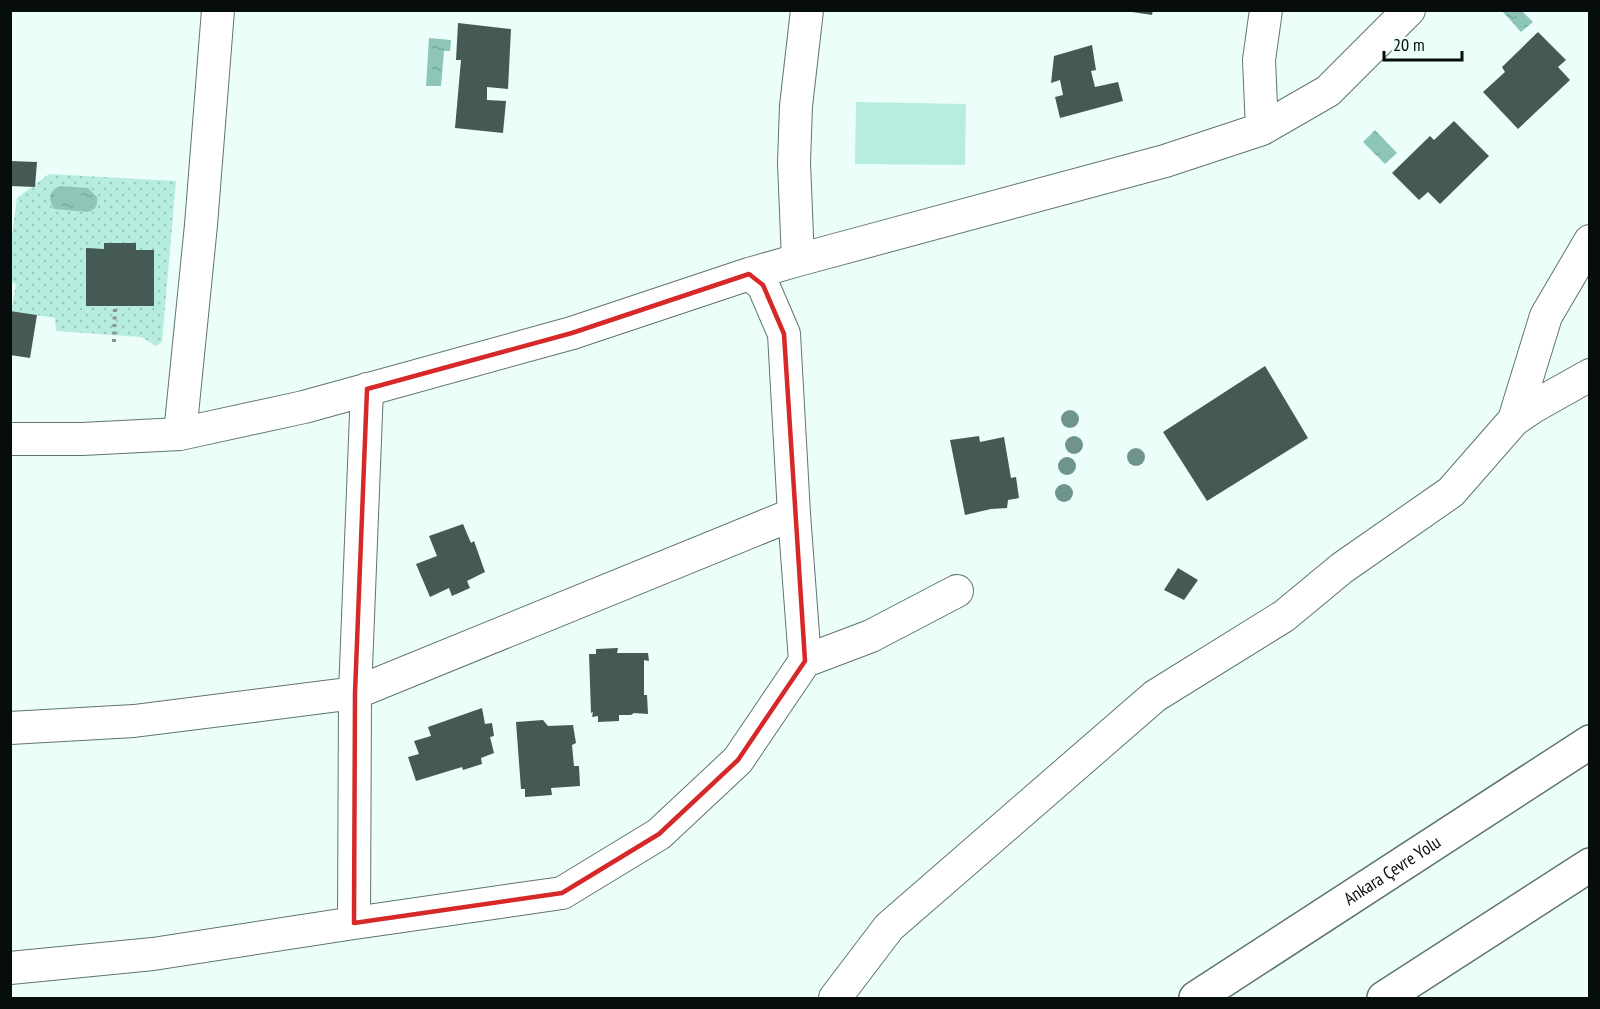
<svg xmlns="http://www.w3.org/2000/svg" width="1600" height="1009" viewBox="0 0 1600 1009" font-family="'PT Sans Narrow',sans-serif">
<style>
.grass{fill:url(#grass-dots)}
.pitch{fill:#b6eddf}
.water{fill:url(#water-ripples)}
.building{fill:#465a55}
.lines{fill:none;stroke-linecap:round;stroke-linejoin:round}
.minor-casing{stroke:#60746f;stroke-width:34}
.motorway-casing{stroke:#60746f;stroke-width:36}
.path{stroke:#869491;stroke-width:4;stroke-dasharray:3 4.5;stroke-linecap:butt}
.minor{stroke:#fff;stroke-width:32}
.motorway{stroke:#fff;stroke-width:33}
.tree{fill:#6f948d}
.marked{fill:none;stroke:#d62828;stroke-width:4.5;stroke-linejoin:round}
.labels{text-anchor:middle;stroke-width:6;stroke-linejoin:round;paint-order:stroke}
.street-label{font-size:18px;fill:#060d0c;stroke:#ebfef9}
</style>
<defs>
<pattern id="grass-dots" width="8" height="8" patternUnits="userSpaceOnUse" patternTransform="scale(1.5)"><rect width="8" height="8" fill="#b6eddf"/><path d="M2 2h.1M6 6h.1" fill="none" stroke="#9bcabe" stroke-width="1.8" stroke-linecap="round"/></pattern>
<pattern id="water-ripples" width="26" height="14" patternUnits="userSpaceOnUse" patternTransform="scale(1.5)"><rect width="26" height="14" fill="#8dc6b8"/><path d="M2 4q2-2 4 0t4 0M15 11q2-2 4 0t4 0" fill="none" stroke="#78a99d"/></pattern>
</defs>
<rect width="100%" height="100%" fill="#ebfef9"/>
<!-- grass -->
<path class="grass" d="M49 174 176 181 162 342 156 346 141 337 56 331 55 318 11 311 16 285 11 281V243L17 198Z"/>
<!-- pitch -->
<path class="pitch" d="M856 102 966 104 965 165 855 164Z"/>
<!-- water -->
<path class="water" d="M1502 11H1522L1533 22 1521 32Z
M429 38 451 40 450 51H444L441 86H426Z
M1375 130 1397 153 1385 164 1363 142Z
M60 186 88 188 97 197C98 204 96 210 88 212L54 209C48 200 49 190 60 186Z"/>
<!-- building -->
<path class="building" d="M1132 10H1153L1152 15 1132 12Z
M458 23 511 29 508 89 487 87V100L506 101 503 133 455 128 461 60H456Z
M1538 32 1566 60 1558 67 1570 80 1518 129 1483 92 1505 72 1502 67Z
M1092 45 1096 70 1091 71 1095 87 1118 82 1123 101 1060 118 1055 97 1063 95 1060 80 1051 83 1054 56Z
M1454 121 1489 156 1440 204 1428 192 1419 200 1392 173 1430 136 1434 140Z
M10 161 37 162 35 187 10 186Z
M104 243H136V250H154V306H86V248L104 249Z
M10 311 37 315 30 358 10 355Z
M1265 366 1308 438 1207 501 1163 432Z
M979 436 980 442 1004 437 1011 478 1016 477 1019 498 1008 500 1007 508 991 509 965 515 950 440Z
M463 524 471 543 474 541 485 572 467 581 470 588 452 596 449 588 430 597 416 564 437 556 429 536Z
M1178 568 1198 580 1184 600 1164 590Z
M618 648 617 653H648L649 661 644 660V695H647L648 714 634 713 631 715H619V721L598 722V716L592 717 593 712 591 713 589 654H596V649Z
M482 708 485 724 492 723 494 736 490 737 494 753 481 758 482 764 463 770 462 767 416 781 408 757 419 754 414 741 431 736 428 727Z
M543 720 548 726 573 725 576 743 572 745 574 766H579L580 786 551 788 552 795 525 797V789H521L516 722Z"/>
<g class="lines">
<!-- minor casing -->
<g class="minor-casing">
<path id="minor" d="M1262 129 1259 60 1266 10
M798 260 794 163 796 106 807 10
M749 274 763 285 784 334 794 514 805 661
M1514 420 1546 316 1590 241
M180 434 201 225 218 10
M10 439H82L180 434 304 407 572 333 749 274 798 260 1165 161 1262 129 1328 91 1409 10
M10 728 134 721 355 693 794 514
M354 923 355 693 367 389
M10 968 153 954 354 923 562 893 659 834 738 760 805 661 871 636 957 591
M835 998 889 927 1155 696 1284 616 1342 568 1451 492 1514 420 1533 407 1590 375"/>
</g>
<!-- motorway casing -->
<g class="motorway-casing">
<g id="motorway">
<path id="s1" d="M1196 998 1590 742"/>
<path d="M1384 998 1590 865"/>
</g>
</g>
<!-- path -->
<path class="path" d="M114 342 115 306"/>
<!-- minor -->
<use href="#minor" class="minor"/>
<!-- motorway -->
<use href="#motorway" class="motorway"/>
</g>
<!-- trees -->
<g class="tree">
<circle cx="1070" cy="419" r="9"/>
<circle cx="1074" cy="445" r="9"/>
<circle cx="1136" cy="457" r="9"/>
<circle cx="1067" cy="466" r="9"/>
<circle cx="1064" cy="493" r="9"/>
</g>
<!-- marked area -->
<path class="marked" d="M749 274 763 285 784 334 805 661 738 760 659 834 562 893 354 923 355 693 367 389 572 333Z"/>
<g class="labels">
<!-- street labels -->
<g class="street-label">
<text dy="6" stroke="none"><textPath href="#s1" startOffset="234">Ankara Çevre Yolu</textPath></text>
</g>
</g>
<!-- border -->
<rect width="1600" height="1009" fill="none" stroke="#060d0c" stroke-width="24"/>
<!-- scale -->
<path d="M1384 51v9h78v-9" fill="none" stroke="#060d0c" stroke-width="3"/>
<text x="1393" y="51" font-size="18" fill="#060d0c" stroke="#ebfef9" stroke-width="4.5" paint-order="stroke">20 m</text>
</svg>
